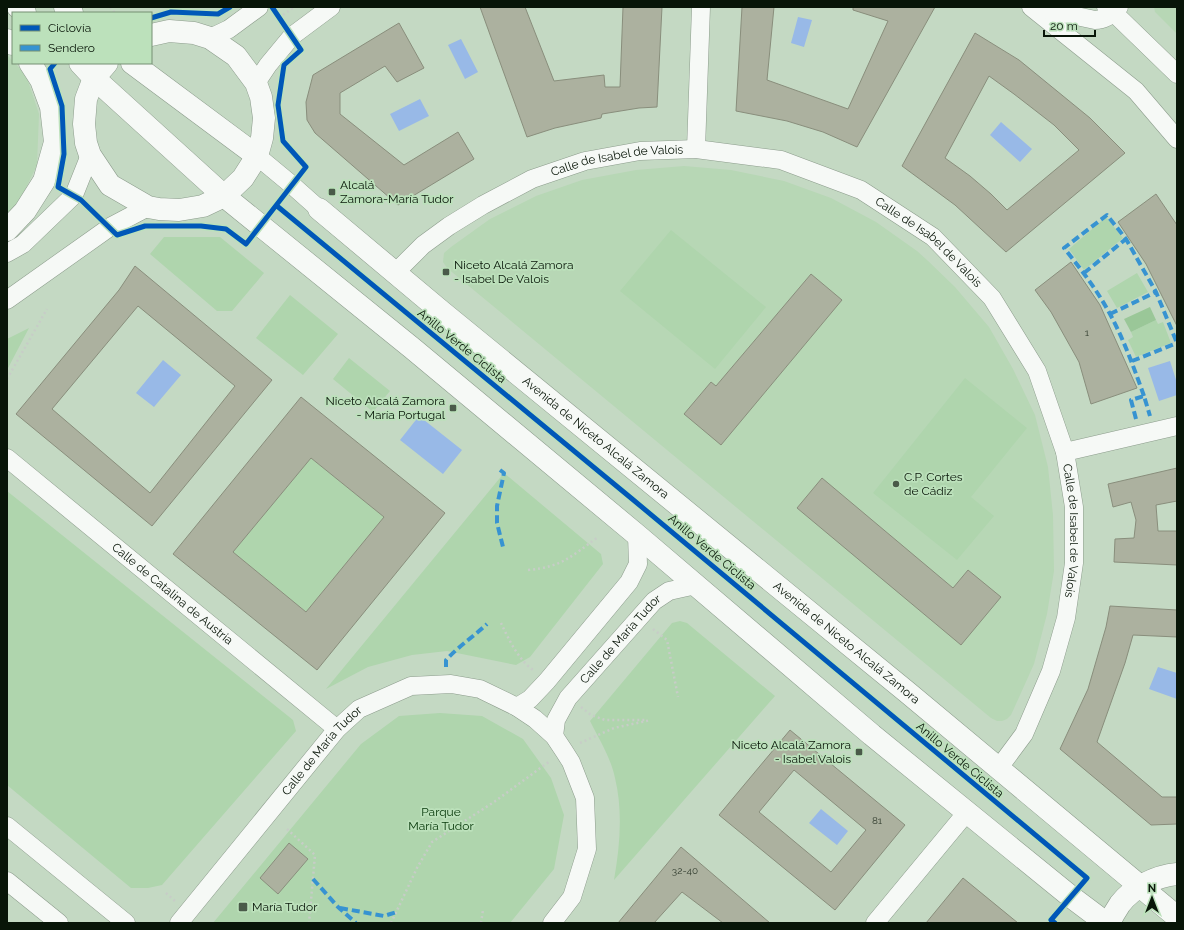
<svg xmlns="http://www.w3.org/2000/svg" width="1184" height="930" viewBox="0 0 1184 930" font-family="Raleway,sans-serif">
<style>
.built{fill:#b7d7b5}
.green{fill:#afd5ad}
.forest{fill:#9ac798}
.water{fill:#98b9e7}
.building{fill:#acb19f;stroke:#898e7c;fill-rule:evenodd}
.lines{fill:none;stroke-linecap:round;stroke-linejoin:round}
.street-casing{stroke:#8c9c8c;stroke-width:19}
.secondary-casing{stroke:#8c9c8c;stroke-width:23}
.path{stroke:#c7cdc7;stroke-width:2.5;stroke-dasharray:2 3;stroke-linecap:butt}
.street{stroke:#f6f9f6;stroke-width:18}
.secondary{stroke:#f6f9f6;stroke-width:22}
.quiet{stroke:#3793d1;stroke-width:4;stroke-dasharray:8 4;stroke-linecap:butt}
.cycleway-casing{stroke:#bce1bb;stroke-width:8}
.cycleway{stroke:#0057b8;stroke-width:5}
.poi-dot{fill:#4a5a49;stroke:#bce1bb;stroke-width:1.5}
.labels{text-anchor:middle;stroke-width:3.5;stroke-linejoin:round;paint-order:stroke}
.number-label{font-size:10px;fill:#313c2e}
.street-label{font-size:12px;fill:#081508;stroke:#bce1bb}
.poi-label{font-size:12px;fill:#081508;stroke:#bce1bb;text-anchor:start}
.park-label{font-size:12px;fill:#043507;stroke:#bce1bb}
</style>
<rect width="100%" height="100%" fill="#c4d9c3"/>
<!-- built -->
<path class="built" d="M1154 7H1177V34L1155 12Z
M7 55 26 75 39 114 37 165 20 200 7 214Z
M684 166 731 170 784 181 831 198 876 222 917 251 927 260 955 287 989 327 1013 369 1035 415 1048 467 1053 515 1054 571 1047 614 1034 664 1011 715 1007 719 1002 721H997L991 718 447 268 443 262 444 253 451 247 490 219 536 196 582 180 636 170Z"/>
<!-- green -->
<path class="green" d="M1106 217 1123 238 1084 270 1069 249Z
M671 230 766 307 715 369 620 291Z
M164 237H220L264 273 232 311H217L150 254Z
M1137 273 1148 292 1117 308 1107 291Z
M290 295 338 334 303 375 256 338Z
M1156 320 1158 324 1163 322 1171 343 1136 357 1128 340 1133 337 1131 332Z
M29 328 7 370V339Z
M349 358 390 391 373 412 333 379Z
M965 378 1027 428 971 497 994 516 957 560 873 493Z
M311 458 384 517 306 612 233 552Z
M504 473 601 554 603 564 530 657 516 665 447 651 412 655 368 667 326 689Z
M7 491 293 720 296 731 162 885 148 888H131L7 785Z
M680 621 687 623 775 696 614 880C620 846 623 811 615 778 611 758 599 739 590 721L672 623Z
M440 713 482 716 523 739 551 778 564 815 554 869 510 923H213L361 744 399 716Z"/>
<!-- forest -->
<path class="forest" d="M1150 307 1156 320 1131 332 1124 319Z"/>
<!-- water -->
<path class="water" d="M798 17 812 20 804 47 791 43Z
M461 39 478 72 465 79 448 45Z
M420 99 429 116 399 131 390 114Z
M1001 122 1032 149 1020 162 990 135Z
M163 360 181 375 154 407 136 393Z
M1170 361 1177 383V395L1159 401 1148 368Z
M419 416 462 450 443 474 400 440Z
M1158 667 1177 673V699L1149 689Z
M821 809 848 831 837 845 809 823Z"/>
<!-- building -->
<path class="building" d="M480 7H525L554 81 604 75 605 87H620L623 7H662L657 107 639 108 602 114 601 118 555 128 527 137Z
M742 7H774L767 80 848 109 888 21 853 10V7H935L857 147 823 132 787 121 736 111Z
M399 23 424 68 397 82 385 66 340 93V114L404 165 458 132 474 159 398 205 315 133 307 120 306 102 313 75Z
M975 33 1019 60 1090 118 1125 153 1006 252 955 205 902 166ZM989 76 1014 94 1054 125 1079 150 1007 210 991 194 970 176 945 158Z
M1156 194 1177 225V326L1146 264 1118 222Z
M1071 262 1100 305 1137 388 1091 404 1079 362 1051 312 1035 290Z
M135 266 272 380 152 526 16 414 119 290ZM138 306 235 386 150 493 52 409Z
M811 274 842 300 721 445 684 414 711 382 716 386Z
M301 397 445 513 317 670 173 554ZM311 458 384 517 306 612 233 552Z
M1177 468V501L1156 505 1158 531H1177V565L1114 562 1115 539 1134 538 1136 520 1131 502 1113 507 1108 484Z
M822 478 953 588 968 570 1001 597 961 645 797 508Z
M1110 606 1177 610V637L1133 635 1125 663 1097 742 1162 797H1177V824L1151 825 1060 749 1088 689 1106 627Z
M790 730 905 825 835 910 719 815ZM794 770 866 830 831 872 759 812Z
M289 843 308 859 278 894 260 878Z
M681 847 770 923H723L682 892 654 923H618Z
M963 878 1018 923H926Z"/>
<g class="lines">
<!-- street casing -->
<g class="street-casing">
<g id="street">
<path d="M1031 7 1136 91 1177 139"/>
<path d="M1034 7 1095 20C1105 20 1112 15 1119 7"/>
<path d="M1106 7 1114 13 1177 74"/>
<path d="M210 38 229 29 259 7"/>
<path d="M256 83 268 65 292 36 331 7"/>
<path d="M696 149 701 7"/>
<path d="M257 156 292 185 319 209"/>
<path d="M7 253 23 244 74 195 90 155"/>
<path id="s1" d="M395 273 423 245 449 226 483 205 532 179 585 161 640 151 696 149 781 160 861 190 933 237 992 298 1037 371 1065 452 1074 507V563L1066 618 1051 671 1024 734 998 769"/>
<path d="M7 300 110 227 148 207"/>
<path d="M1065 452 1177 426"/>
<path id="s2" d="M7 458 337 729"/>
<path d="M517 707 530 699 547 681 629 582 638 564 637 535"/>
<path id="s3" d="M554 736 556 720 568 698 654 601 669 591 696 585"/>
<path d="M7 826 126 923"/>
<path d="M7 881 59 923"/>
<path id="s4" d="M179 923 337 729 359 709 411 686 451 684 480 689 517 707 535 719 554 736 564 751 571 762 585 798 587 849 572 897 552 923"/>
<path d="M875 923 967 812"/>
</g>
</g>
<!-- secondary casing -->
<g class="secondary-casing">
<g id="secondary">
<path d="M18 7 25 13"/>
<path d="M65 7 72 13"/>
<path d="M7 40 13 44"/>
<path d="M80 63 94 78 224 196 412 348 637 535 872 735 1070 896 1106 923"/>
<path d="M107 63 94 78 86 99 84 124 86 143 90 155 110 185 148 207 159 209 179 210 203 206 224 196 243 178 257 156 262 138 264 118 261 97 256 83 236 56 210 38 194 33 169 31 151 35"/>
<path d="M132 63 257 156"/>
<path id="s5" d="M319 209 442 312 907 692 1177 917"/>
<path d="M7 230 25 211 44 181 55 142 51 107 41 80 30 63"/>
<path d="M1109 923C1112 917 1116 910 1120 904 1133 887 1156 876 1177 874"/>
</g>
</g>
<!-- path -->
<path class="path" d="M110 7 115 13
M279 18 294 7
M7 379 47 309
M528 570C562 567 572 556 598 537
M501 623C509 640 518 659 533 670
M653 629 667 640 678 697
M581 707 591 715 605 720H645
M580 743 614 728 651 720
M287 829 315 855 309 923
M166 893 176 902
M391 923 417 868 432 842 494 802 550 761
M481 923 483 910"/>
<!-- street -->
<use href="#street" class="street"/>
<!-- secondary -->
<use href="#secondary" class="secondary"/>
<!-- quiet -->
<path class="quiet" d="M1084 273 1126 239
M1110 314 1156 292
M1132 361 1177 343
M1144 396C1134 368 1124 340 1110 314 1097 290 1081 269 1064 248L1107 215 1126 239 1156 292 1177 343
M1136 419 1131 400 1144 396 1150 416
M500 470 504 473 497 506V523L503 547
M446 667V660C459 646 473 637 487 624
M313 879 338 907 356 923
M340 908 384 916 397 912"/>
<!-- cycleway casing -->
<g class="cycleway-casing">
<path id="cycleway" d="M151 18 171 12 218 14 230 7
M55 63 50 69 62 106 64 154 58 187 81 200 117 235 145 226H201L226 229 246 244 306 167 283 141 278 105 284 65 301 50 272 7
M277 206 631 498 1087 878 1051 920 1055 923"/>
</g>
<!-- cycleway -->
<use href="#cycleway" class="cycleway"/>
</g>
<!-- markers -->
<g class="poi-dot">
<rect x="328" y="188" width="8" height="8" rx="2"/>
<rect x="442" y="268" width="8" height="8" rx="2"/>
<rect x="449" y="404" width="8" height="8" rx="2"/>
<circle cx="896" cy="484" r="4"/>
<rect x="855" y="748" width="8" height="8" rx="2"/>
<rect x="238" y="902" width="10" height="10" rx="2"/>
</g>
<g class="labels">
<!-- number labels -->
<g class="number-label">
<text x="1087" y="336">1</text>
<text x="877" y="824">81</text>
<text x="685" y="874">32-40</text>
</g>
<!-- street labels -->
<g class="street-label">
<text dy="4" stroke="none"><textPath href="#s1" startOffset="255">Calle de Isabel de Valois</textPath></text>
<text dy="4" stroke="none"><textPath href="#s1" startOffset="592">Calle de Isabel de Valois</textPath></text>
<text transform="translate(462 346) rotate(39)" y="4">Anillo Verde Ciclista</text>
<text dy="4" stroke="none"><textPath href="#s5" startOffset="359">Avenida de Niceto Alcalá Zamora</textPath></text>
<text dy="4" stroke="none"><textPath href="#s1" startOffset="928">Calle de Isabel de Valois</textPath></text>
<text transform="translate(712 552) rotate(40)" y="4">Anillo Verde Ciclista</text>
<text dy="4" stroke="none"><textPath href="#s2" startOffset="214">Calle de Catalina de Austria</textPath></text>
<text dy="4" stroke="none"><textPath href="#s3" startOffset="120">Calle de María Tudor</textPath></text>
<text dy="4" stroke="none"><textPath href="#s5" startOffset="683">Avenida de Niceto Alcalá Zamora</textPath></text>
<text dy="4" stroke="none"><textPath href="#s4" startOffset="224">Calle de María Tudor</textPath></text>
<text transform="translate(960 760) rotate(40)" y="4">Anillo Verde Ciclista</text>
</g>
<!-- poi labels -->
<g class="poi-label">
<text x="340" y="189">Alcalá<tspan x="340" dy="14">Zamora-María Tudor</tspan></text>
<text x="454" y="269">Niceto Alcalá Zamora<tspan x="454" dy="14">- Isabel De Valois</tspan></text>
<text x="445" y="405" text-anchor="end">Niceto Alcalá Zamora<tspan x="445" dy="14">- María Portugal</tspan></text>
<text x="904" y="481">C.P. Cortes<tspan x="904" dy="14">de Cádiz</tspan></text>
<text x="851" y="749" text-anchor="end">Niceto Alcalá Zamora<tspan x="851" dy="14">- Isabel Valois</tspan></text>
<text x="252" y="911">María Tudor</text>
</g>
<!-- park labels -->
<g class="park-label">
<text x="441" y="816">Parque<tspan x="441" dy="14">María Tudor</tspan></text>
</g>
</g>
<!-- border -->
<rect width="1184" height="930" fill="none" stroke="#081508" stroke-width="16"/>
<!-- legend -->
<rect x="12" y="12" width="140" height="52" fill="#bce1bb" stroke="#748f73"/>
<rect x="20" y="25" width="20" height="6" fill="#0057b8" stroke="#748f73"/>
<text x="48" y="32" font-size="12" fill="#081508">Ciclovía</text>
<rect x="20" y="45" width="20" height="6" fill="#3793d1" stroke="#748f73"/>
<text x="48" y="52" font-size="12" fill="#081508">Sendero</text>
<!-- north arrow -->
<g transform="translate(1152 898)" stroke="#bce1bb" stroke-width="3" paint-order="stroke">
<path d="M0-3L7 15L0 10L-7 15Z" fill="#081508"/>
<text y="-6" font-size="11" font-weight="bold" text-anchor="middle" fill="#081508">N</text>
</g>
<!-- scale -->
<path d="M1044 30v6h51v-6" fill="none" stroke="#081508" stroke-width="2"/>
<text x="1050" y="30" font-size="12" fill="#081508" stroke="#bce1bb" stroke-width="3" paint-order="stroke">20 m</text>
</svg>
